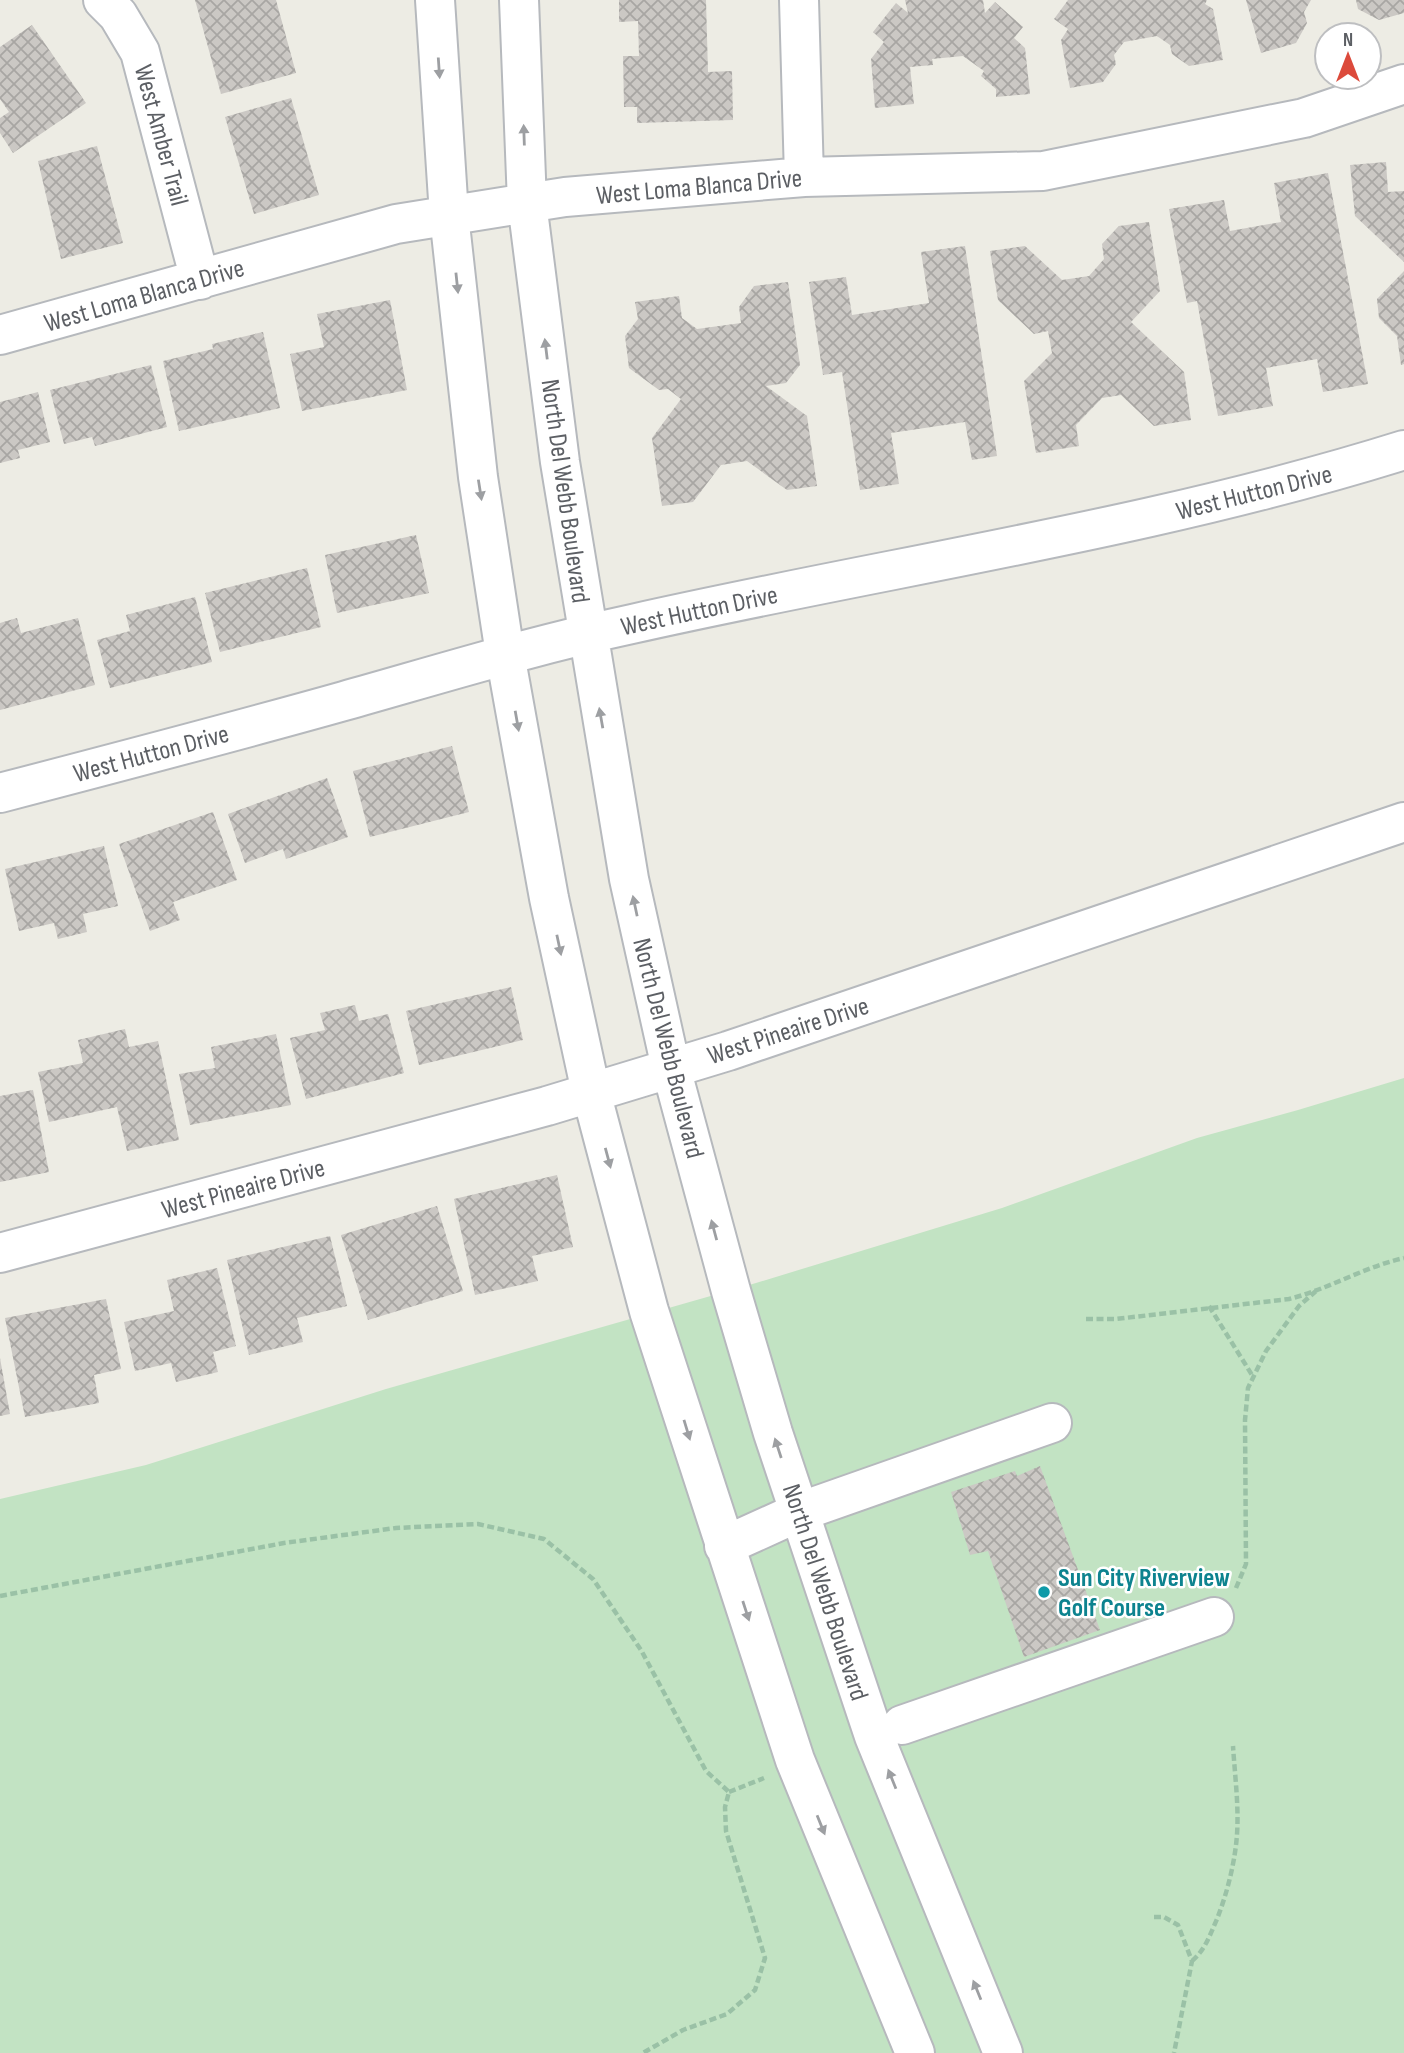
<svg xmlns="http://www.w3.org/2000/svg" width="1404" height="2053" viewBox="0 0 1404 2053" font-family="'Sofia Sans Condensed',sans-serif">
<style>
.grass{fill:#c2e3c3}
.building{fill:url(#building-cross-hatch)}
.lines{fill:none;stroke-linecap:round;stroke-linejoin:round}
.minor-casing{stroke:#b6b9bd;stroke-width:42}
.path{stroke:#9ac1a6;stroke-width:4.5;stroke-dasharray:7 3.5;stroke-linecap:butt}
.minor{stroke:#fff;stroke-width:38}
.oneway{fill:#9d9fa2}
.culture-dot{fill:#0f9aa8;stroke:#fff;stroke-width:2.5}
.labels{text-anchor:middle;stroke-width:5;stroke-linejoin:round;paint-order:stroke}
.street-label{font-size:26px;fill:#5c5f64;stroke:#fff}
.culture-label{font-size:26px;font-weight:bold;fill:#0d838f;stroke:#fff;text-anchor:start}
</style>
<defs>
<pattern id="building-cross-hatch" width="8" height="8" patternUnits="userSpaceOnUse" patternTransform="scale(1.75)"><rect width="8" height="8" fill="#cbc8c4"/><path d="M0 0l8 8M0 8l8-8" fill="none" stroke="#a8a6a3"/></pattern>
</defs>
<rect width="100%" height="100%" fill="#edece4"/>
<!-- grass -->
<path class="grass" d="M1404 1078V2053H0V1499L146 1465 386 1389 756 1283 1002 1208 1197 1138 1298 1110Z"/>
<!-- building -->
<path class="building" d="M195 0H276L296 73 221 94Z
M619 0H706L708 72 732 71 733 120 637 123V107H624L623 56H639L638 21 619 22Z
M905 0H983L985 13 995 2 1023 27 1014 38 1025 48 1030 94 996 97V89L981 76 984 71 963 56 932 59 933 65 910 67 914 104 875 108 871 59 884 42 873 32 896 3 908 13Z
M1068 0H1207L1205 4 1213 9 1223 60 1189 66 1172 54 1170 45 1157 36 1124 42 1114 55 1116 64 1103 82 1070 88 1061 40 1068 29 1054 19Z
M1246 0H1311L1304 12 1307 23 1296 43 1261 53Z
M1356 0H1404V13L1379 20 1358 9Z
M32 25 86 103 13 153 0 133V118L9 112 0 99V47Z
M291 98 319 195 254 214 225 117Z
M97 146 123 243 61 259 38 161Z
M1386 162 1388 192 1404 191V262L1355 216 1350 165Z
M1328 173 1368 384 1323 392 1317 359 1266 368 1273 406 1218 416 1197 301 1187 303 1169 209 1224 200 1230 231 1281 222 1274 183Z
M1149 222 1160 291 1131 322 1184 372 1191 420 1154 426 1121 395 1102 398 1076 425 1079 446 1036 453 1024 381 1052 353 1048 331 1034 334 998 300 990 251 1025 246 1062 280 1089 276 1104 259 1102 244 1119 226Z
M965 246 997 456 972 460 965 422 891 433 899 484 860 490 842 372 823 375 809 282 846 277 852 315 929 303 921 252Z
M1404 271V364L1401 365 1397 336 1379 318 1377 299Z
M788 282 800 365 786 383 766 386 807 416 817 486 787 490 747 461 721 465 693 502 662 506 652 438 681 399 668 389 659 390 629 368 625 336 638 319 635 302 679 296 682 318 697 329 741 323 739 307 754 286Z
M390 300 407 390 302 411 290 354 324 347 317 314Z
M263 332 280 408 179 431 163 361 213 349 212 344Z
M151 365 167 427 95 446 92 437 64 444 50 390Z
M38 392 50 442 18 450 20 458 0 463V402Z
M416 535 429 593 337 613 325 555Z
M307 568 321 627 220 652 205 593Z
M195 597 212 662 110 688 97 640 130 631 126 615Z
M17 618 21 633 78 618 95 685 0 710V623Z
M452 746 469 812 370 837 353 771Z
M327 778 348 837 286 859 283 849 245 863 228 814Z
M213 812 237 880 173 902 180 920 150 931 119 844Z
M104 846 118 906 83 914 87 932 58 939 54 923 19 931 5 869Z
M511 987 523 1040 419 1065 406 1011Z
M355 1005 359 1021 388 1014 404 1073 306 1099 290 1038 325 1030 320 1013Z
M125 1029 129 1047 158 1041 179 1140 127 1151 117 1107 49 1122 38 1072 83 1063 78 1040Z
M276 1034 291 1105 190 1125 179 1074 215 1068 211 1047Z
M33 1090 49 1172 0 1182V1096Z
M557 1175 573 1247 532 1256 538 1281 475 1295 454 1199Z
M437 1206 463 1291 368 1320 341 1235Z
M330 1236 347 1306 297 1318 303 1342 249 1355 227 1260Z
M217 1268 236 1346 213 1352 218 1372 176 1382 171 1363 135 1371 124 1322 174 1311 167 1280Z
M106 1299 121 1369 94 1375 99 1403 25 1417 5 1318Z
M0 1358 10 1414 0 1416Z
M1040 1466 1100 1630 1024 1657 988 1551 970 1555 951 1492 1015 1471 1017 1476Z"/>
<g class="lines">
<!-- minor casing -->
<g class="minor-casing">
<path id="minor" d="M103 0 118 15 140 52 200 280
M435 0 449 215 478 477 505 654 549 898 591 1092 649 1311 795 1760 915 2053
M519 0 527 203 560 462 629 879 671 1068 731 1291 773 1433 874 1736 1003 2053
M799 0 804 177
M0 335 396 224 565 197 804 177 1043 171 1304 118 1404 84
M0 793C115 763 230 733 344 701 440 674 534 645 632 624 889 566 1152 529 1404 450
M0 1253 547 1106 728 1051 1404 822
M724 1546 799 1512 1052 1423
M902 1725 1214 1617"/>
</g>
<!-- path -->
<path class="path" d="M1209 1306 1252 1375
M1086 1319H1116L1289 1299C1329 1289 1364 1267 1404 1258
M1236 1588 1246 1564 1245 1420 1248 1388 1266 1351 1299 1306 1316 1291
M0 1596 284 1543 396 1528 478 1524 544 1539 593 1579 641 1650 706 1771 729 1792 725 1807 726 1831 765 1958 755 1990 727 2014 683 2030 643 2053
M729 1792 764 1778
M1154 1917H1164L1178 1925 1192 1961 1174 2053
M1192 1961C1205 1950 1210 1935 1217 1919 1226 1896 1233 1870 1236 1845 1240 1813 1235 1778 1233 1746"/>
<!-- minor -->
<use href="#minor" class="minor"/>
</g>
<!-- one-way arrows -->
<defs><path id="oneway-solid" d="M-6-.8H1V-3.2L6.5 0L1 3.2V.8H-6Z" transform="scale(1.75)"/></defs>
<g class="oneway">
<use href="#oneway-solid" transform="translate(439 68) rotate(86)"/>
<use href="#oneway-solid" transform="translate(524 135) rotate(-92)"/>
<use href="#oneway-solid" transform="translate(457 283) rotate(84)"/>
<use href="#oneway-solid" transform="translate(546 349) rotate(-97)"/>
<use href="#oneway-solid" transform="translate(480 490) rotate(81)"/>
<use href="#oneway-solid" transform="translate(601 718) rotate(-100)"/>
<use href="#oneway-solid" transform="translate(517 721) rotate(80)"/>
<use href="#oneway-solid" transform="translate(635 906) rotate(-102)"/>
<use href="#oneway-solid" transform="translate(559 945) rotate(78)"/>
<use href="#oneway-solid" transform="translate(608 1158) rotate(75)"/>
<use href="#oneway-solid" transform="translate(714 1230) rotate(-105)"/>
<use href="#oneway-solid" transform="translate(687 1430) rotate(73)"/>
<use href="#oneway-solid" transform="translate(778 1448) rotate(-108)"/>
<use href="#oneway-solid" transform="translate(746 1611) rotate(72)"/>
<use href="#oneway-solid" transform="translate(892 1779) rotate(-112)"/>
<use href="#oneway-solid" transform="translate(821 1825) rotate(68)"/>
<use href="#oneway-solid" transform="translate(977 1990) rotate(-112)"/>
</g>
<!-- markers -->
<circle class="culture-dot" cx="1044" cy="1592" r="7"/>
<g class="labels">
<!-- street labels -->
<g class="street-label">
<text transform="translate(162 135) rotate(75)" y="9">West Amber Trail</text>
<text transform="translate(699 186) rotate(-5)" y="9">West Loma Blanca Drive</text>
<text transform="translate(144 295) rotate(-16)" y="9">West Loma Blanca Drive</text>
<text transform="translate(566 491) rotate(82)" y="9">North Del Webb Boulevard</text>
<text transform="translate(1254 492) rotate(-14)" y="9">West Hutton Drive</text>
<text transform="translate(699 610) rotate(-12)" y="9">West Hutton Drive</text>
<text transform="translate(151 753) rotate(-15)" y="9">West Hutton Drive</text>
<text transform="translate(788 1030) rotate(-18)" y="9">West Pineaire Drive</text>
<text transform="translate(669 1048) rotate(76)" y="9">North Del Webb Boulevard</text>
<text transform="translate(243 1188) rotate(-15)" y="9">West Pineaire Drive</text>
<text transform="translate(826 1592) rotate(72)" y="9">North Del Webb Boulevard</text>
</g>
<!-- culture labels -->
<g class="culture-label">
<text x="1058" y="1586">Sun City Riverview<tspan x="1058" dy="30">Golf Course</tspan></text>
</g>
</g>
<!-- north arrow -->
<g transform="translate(1348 56)"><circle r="33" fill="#ffffff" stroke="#bebfc1" stroke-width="2"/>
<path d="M0-5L12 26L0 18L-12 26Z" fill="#dc4a3b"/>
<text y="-10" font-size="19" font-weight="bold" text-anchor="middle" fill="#5c5f64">N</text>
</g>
</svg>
